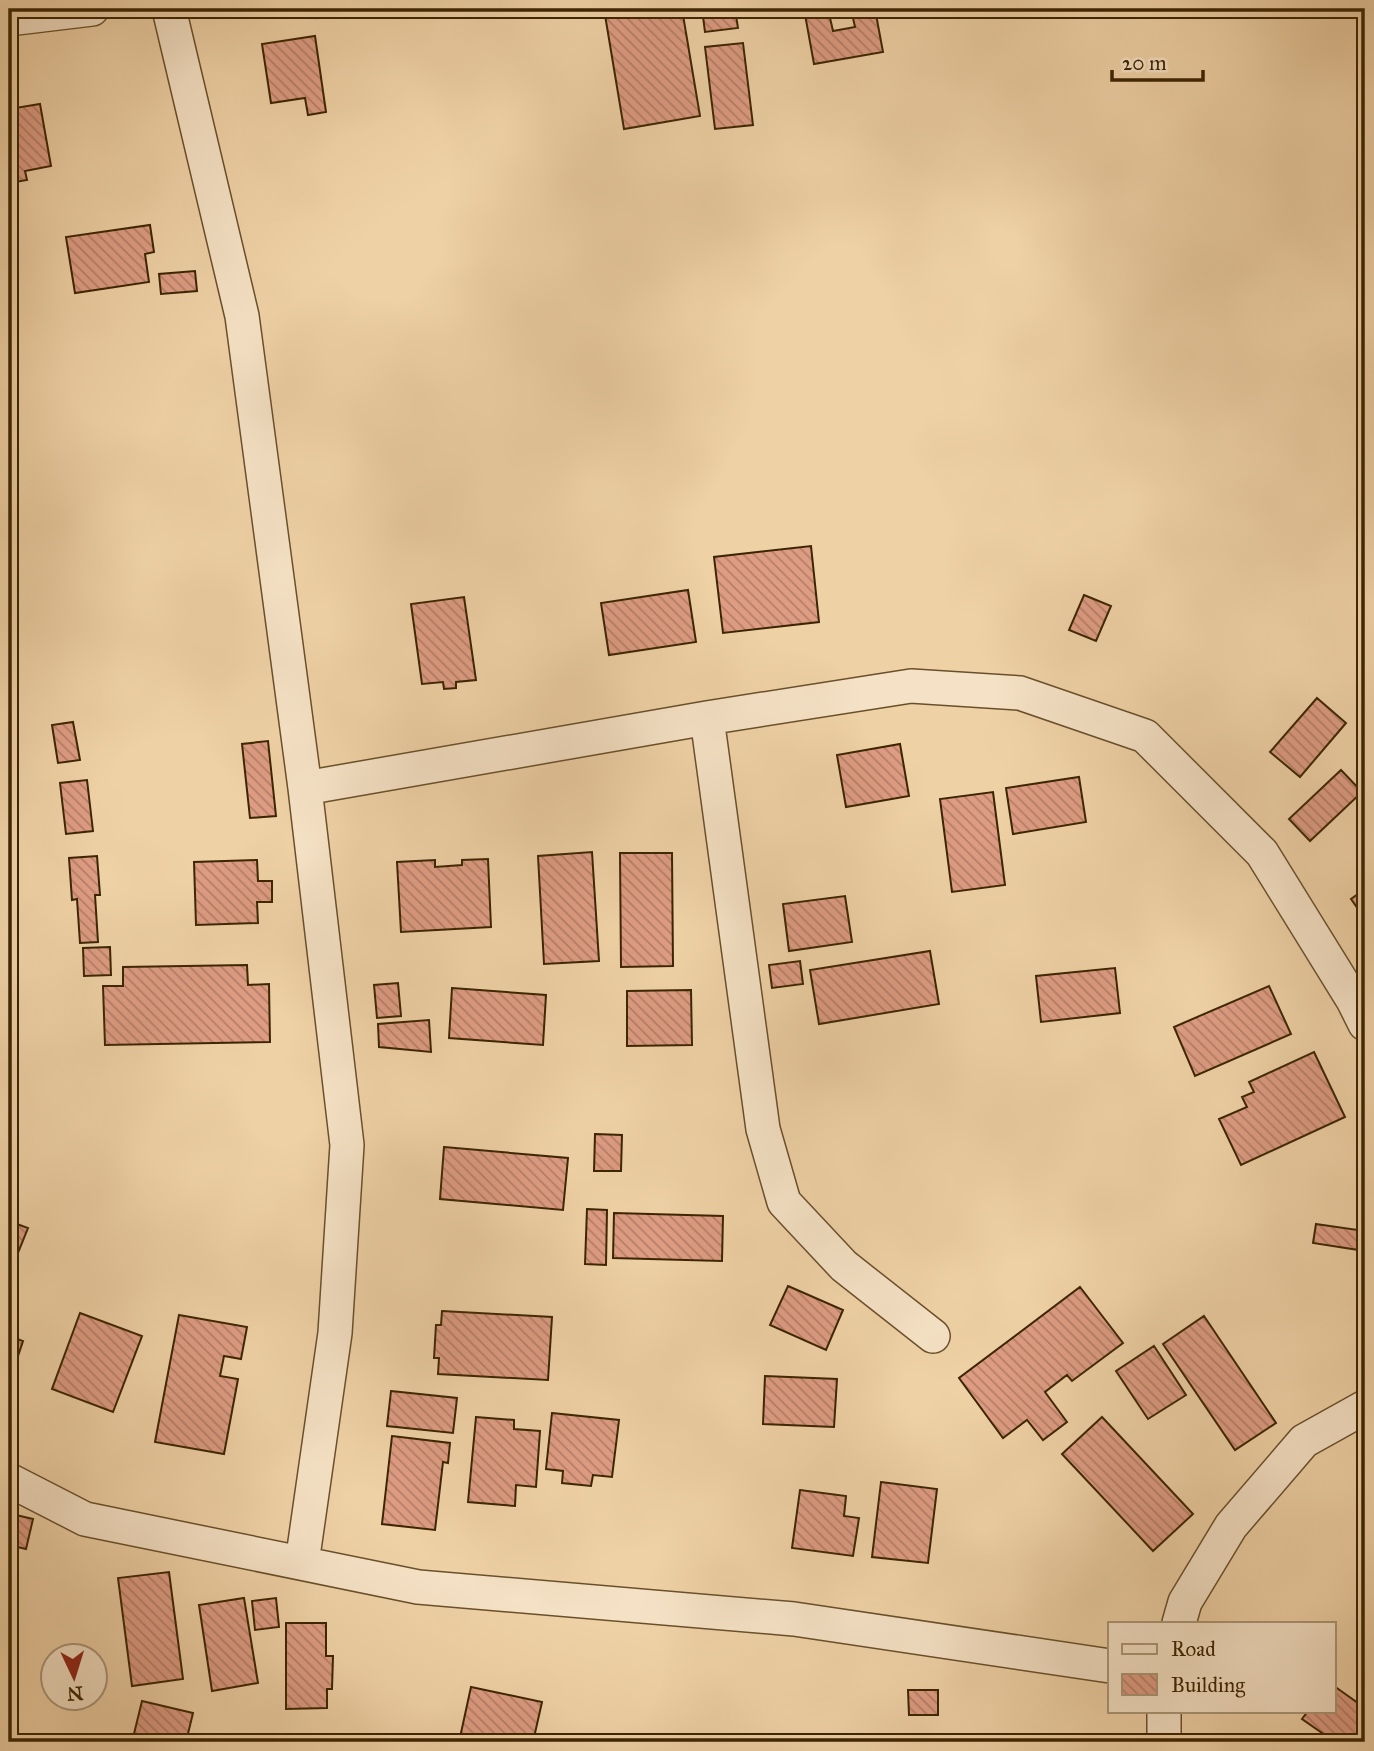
<svg xmlns="http://www.w3.org/2000/svg" width="1374" height="1751" viewBox="0 0 1374 1751" font-family="'IM FELL Great Primer',serif">
<style>
.building{fill:url(#building-back-hatch);stroke:#3c2502;stroke-width:2}
.lines{fill:none;stroke-linecap:round;stroke-linejoin:round}
.street-casing{stroke:#69502b;stroke-width:36}
.street{stroke:#f5e1c5;stroke-width:33}
</style>
<defs>
<pattern id="building-back-hatch" width="6" height="6" patternUnits="userSpaceOnUse" patternTransform="scale(1.75)"><rect width="6" height="6" fill="#de9c83"/><path d="M-1 5l2 2M0 0l6 6M5-1l2 2" fill="none" stroke="#b57f69"/></pattern>
</defs>
<rect width="100%" height="100%" fill="#efd1a6"/>
<filter id="stains"><feTurbulence type="fractalNoise" baseFrequency=".00286" numOctaves="4"/><feColorMatrix values="0 0 0 0 .2 0 0 0 0 .09 0 0 0 0 .02 0 0 0 .5 -.17"/></filter>
<radialGradient id="worn" r=".72"><stop offset=".6" stop-color="#630" stop-opacity="0"/><stop offset="1" stop-color="#630" stop-opacity=".3"/></radialGradient>
<!-- building -->
<path class="building" d="M316 9H330L331 15 317 18Z
M604 9H682L700 116 624 129Z
M702 9H735L738 28 705 32Z
M804 9H828L833 31 855 27 851 9H875L883 52 814 64Z
M315 36 326 112 308 115 305 98 271 103 262 44Z
M743 43 753 125 715 129 705 47Z
M40 104 51 166 25 171 27 180 9 183V109Z
M150 225 154 252 145 254 149 282 75 293 66 237Z
M195 271 197 291 161 294 159 274Z
M811 546 819 622 723 633 714 557Z
M688 590 696 642 609 655 601 603Z
M1084 595 1111 606 1096 641 1069 630Z
M464 597 476 680 456 682V688L444 689 443 682 422 684 411 604Z
M1317 698 1346 723 1300 777 1270 752Z
M73 722 80 760 58 763 52 725Z
M268 741 276 816 250 818 242 744Z
M900 744 909 796 846 807 837 755Z
M1341 770 1362 792 1310 841 1289 819Z
M1079 777 1086 822 1013 834 1006 788Z
M87 780 93 831 66 834 60 783Z
M993 792 1005 885 952 892 940 799Z
M592 852 599 961 544 964 538 856Z
M620 853H672L673 966 621 967Z
M97 856 100 895H95L98 942 80 943 77 899 72 900 69 858Z
M488 859 491 927 401 932 397 862 435 860V867L462 865V860Z
M257 860 258 881H272V902H257L258 923 196 925 194 862Z
M1365 889V919L1351 899Z
M845 896 852 942 789 951 783 904Z
M110 947 111 975 84 976 83 948Z
M930 951 939 1004 819 1024 810 970Z
M800 961 803 984 772 988 769 965Z
M247 965 248 985 269 984 270 1042 105 1045 103 986H123V967Z
M1115 968 1120 1013 1041 1022 1036 976Z
M398 983 401 1016 377 1018 374 985Z
M1269 986 1291 1034 1195 1076 1174 1027Z
M452 988 546 995 543 1045 449 1038Z
M691 990 692 1045 627 1046V991Z
M429 1020 431 1052 379 1047 378 1024Z
M1314 1052 1345 1117 1241 1165 1219 1119 1247 1107 1242 1097 1254 1092 1249 1082Z
M595 1134 622 1135 621 1171H594Z
M444 1147 568 1158 563 1210 440 1199Z
M587 1209 607 1210 606 1265 585 1264Z
M614 1213 723 1216 722 1261 613 1258Z
M9 1221 28 1228 9 1275Z
M1316 1224 1365 1231V1251L1313 1243Z
M788 1286 843 1310 826 1350 770 1325Z
M1080 1287 1123 1343 1072 1381 1067 1375 1045 1392 1067 1422 1043 1440 1027 1420 1003 1438 959 1378Z
M442 1311 552 1317 548 1380 438 1374 439 1358H434L436 1325H441Z
M80 1313 142 1336 113 1412 52 1389Z
M179 1315 247 1327 241 1359 224 1356 220 1376 238 1379 224 1454 155 1442Z
M1204 1316 1276 1423 1235 1450 1163 1344Z
M9 1336 23 1341 9 1383Z
M1154 1346 1186 1395 1148 1419 1116 1371Z
M765 1376 837 1379 834 1427 763 1424Z
M391 1391 457 1398 453 1433 387 1426Z
M552 1413 619 1420 612 1477 593 1475 591 1486 562 1483 563 1471 546 1469Z
M476 1417 514 1420V1429L540 1431 536 1487 516 1485 515 1506 468 1502Z
M1102 1417 1193 1514 1153 1551 1062 1454Z
M392 1436 450 1443 448 1463 443 1462 435 1530 382 1524Z
M881 1482 937 1489 928 1563 872 1557Z
M800 1490 846 1496 844 1516 859 1518 853 1556 792 1548Z
M16 1515 33 1519 26 1549 9 1545Z
M169 1572 183 1679 132 1686 118 1578Z
M244 1598 258 1683 212 1691 199 1605Z
M276 1598 279 1627 255 1630 252 1601Z
M286 1623H326V1656H333L332 1689H327V1708L286 1709Z
M1334 1686 1365 1708V1742H1335L1302 1719 1308 1711H1334Z
M471 1687 542 1702 533 1742H459Z
M908 1690H938V1715H909Z
M142 1701 193 1713 186 1742H132Z"/>
<g class="lines">
<!-- street casing -->
<g class="street-casing">
<path id="street" d="M169 9 242 316 305 788 347 1145 335 1333 302 1563
M9 19 92 9
M707 718 763 1129 784 1202 844 1266 933 1336
M305 788 707 718 911 686 1020 693 1145 736 1262 853 1353 1000 1365 1024
M9 1480 85 1519 418 1587 794 1619 1110 1666
M1179 1623 1185 1602 1231 1526 1304 1441 1365 1407
M1164 1742V1711"/>
</g>
<!-- street -->
<use href="#street" class="street"/>
</g>
<!-- margin -->
<rect width="1374" height="1751" fill="none" stroke="#efd1a6" stroke-width="35"/>
<rect x="10" y="10" width="1353" height="1730" fill="none" stroke="#3c2502" stroke-width="3.5"/>
<rect x="18" y="18" width="1339" height="1716" fill="none" stroke="#3c2502" stroke-width="2"/>
<!-- legend -->
<rect x="1108" y="1622" width="228" height="91" fill="#f5e1c5" stroke="#ab9677" stroke-width="2"/>
<rect x="1122" y="1644" width="35" height="10" fill="#f5e1c5" stroke="#ab9677" stroke-width="2"/>
<text x="1171" y="1656" font-size="21" fill="#3c2502">Road</text>
<rect x="1122" y="1674" width="35" height="21" fill="url(#building-back-hatch)" stroke="#ab9677" stroke-width="2"/>
<text x="1171" y="1692" font-size="21" fill="#3c2502">Building</text>
<!-- north arrow -->
<g transform="translate(74 1677) rotate(176)"><circle r="33" fill="#f5e1c5" stroke="#ab9677" stroke-width="2"/>
<path d="M0-5L12 26L0 18L-12 26Z" fill="#8f2418"/>
<text y="-10" font-size="19" font-weight="bold" text-anchor="middle" fill="#3c2502">N</text>
</g>
<!-- scale -->
<path d="M1112 70v10h91v-10" fill="none" stroke="#3c2502" stroke-width="3.5"/>
<text x="1122" y="70" font-size="21" fill="#3c2502" stroke="#f5e1c5" stroke-width="5" paint-order="stroke">20 m</text>
<rect width="100%" height="100%" filter="url(#stains)"/>
<rect width="100%" height="100%" fill="url(#worn)"/>
</svg>
